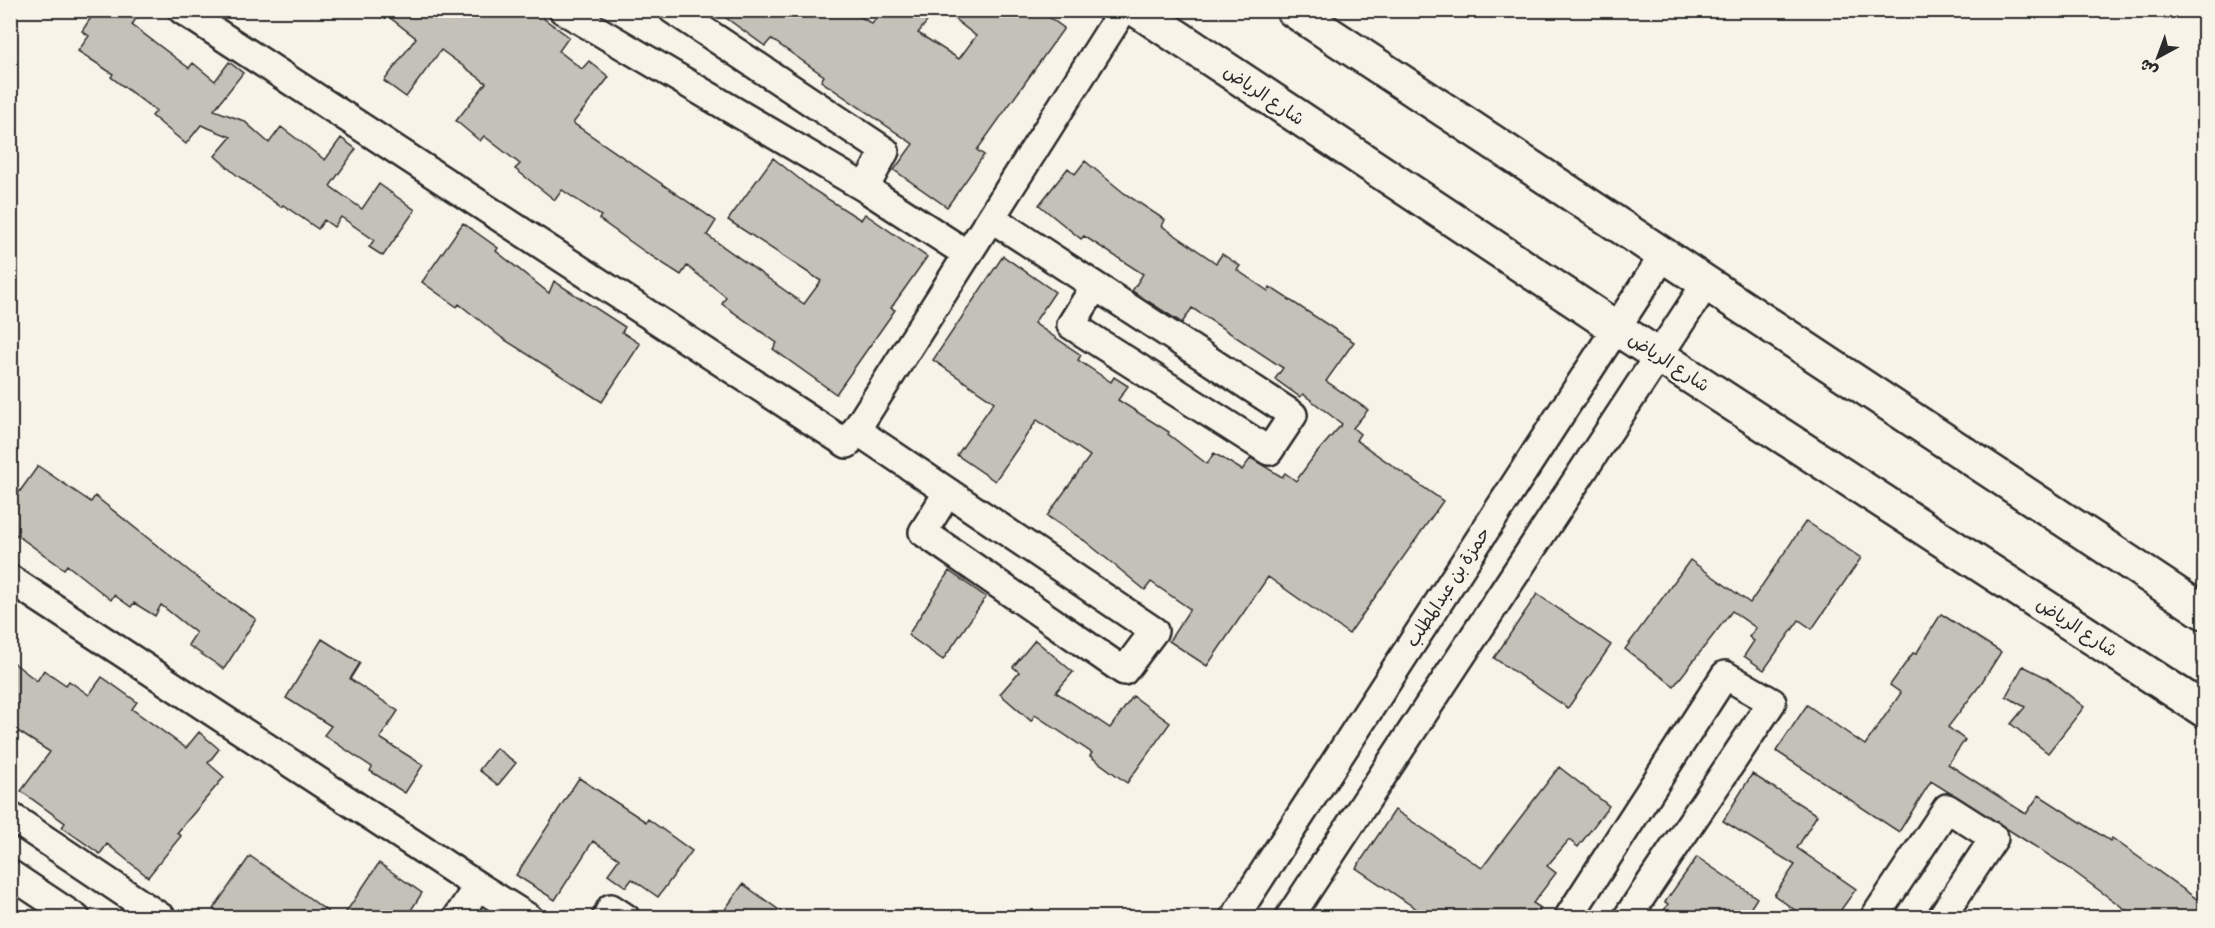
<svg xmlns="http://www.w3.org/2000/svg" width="2215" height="928" viewBox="0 0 2215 928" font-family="Itim,'Playpen Sans Arabic',sans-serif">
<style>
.building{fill:#c4c1b9;stroke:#2b2b2b;stroke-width:1.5}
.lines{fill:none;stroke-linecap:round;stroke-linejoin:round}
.minor-casing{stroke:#2b2b2b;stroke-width:32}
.major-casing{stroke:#2b2b2b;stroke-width:38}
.minor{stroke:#f7f3e8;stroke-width:27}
.major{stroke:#f7f3e8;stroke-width:33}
.labels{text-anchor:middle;stroke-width:4.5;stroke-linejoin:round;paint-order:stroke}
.street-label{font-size:18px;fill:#2b2b2b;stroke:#f7f3e8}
</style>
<rect width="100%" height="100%" fill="#f7f3e8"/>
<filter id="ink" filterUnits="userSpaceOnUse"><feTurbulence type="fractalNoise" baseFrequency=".0167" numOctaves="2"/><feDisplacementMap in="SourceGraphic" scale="12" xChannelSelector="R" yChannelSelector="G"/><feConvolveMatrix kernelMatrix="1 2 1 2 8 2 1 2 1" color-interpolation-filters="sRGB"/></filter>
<g filter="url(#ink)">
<!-- building -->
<path class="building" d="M96 10H141L132 25 189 68 193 63 215 81 229 62 243 73 214 110 244 121 269 143 281 127 325 160 341 138 356 149 330 186 362 209 379 184 415 210 383 256 369 247 374 240 341 217 334 227 324 220 318 229 283 205 281 207 234 173 215 156 231 137 201 125 186 144 152 116 156 111 111 77 113 74 78 51 89 36 82 31Z
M380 10H547L543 18 569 37 559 51 582 69 589 61 609 77 573 123 716 221 707 235 804 304 821 281 728 220 773 158 812 189 861 220 865 214 927 257 891 308 895 310 836 394 773 349 777 343 722 304 726 297 687 266 681 275 645 252 599 219 601 216 562 190 555 200 515 169 520 164 484 136 480 141 456 121 486 83 441 50 406 97 384 81 416 38Z
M715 10H850L872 24 882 10H936L918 33 959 59 976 36 943 10H1039L1064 28 977 150 984 155 947 207 894 170 913 144 821 81 824 76 771 39 765 46Z
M1085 161 1124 193 1165 220 1162 226 1216 263 1222 254 1240 266 1237 270 1268 291 1270 287 1354 342 1326 381 1368 410 1353 428 1360 434 1356 440 1443 501 1349 634 1268 577 1207 666 1169 641 1190 609 1151 582 1145 590 1085 541 1047 516 1090 456 1037 420 995 481 957 455 994 402 933 360 1003 256 1055 292 1034 323 1081 355 1078 360 1111 382 1114 377 1128 386 1118 400 1169 432 1168 434 1207 464 1214 453 1242 470 1251 458 1282 477 1285 473 1296 481 1314 456 1342 424 1303 394 1300 397 1275 379 1283 368 1192 308 1182 323 1132 291 1143 274 1084 236 1081 239 1039 205 1068 168 1075 174Z
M463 223 498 248 496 251 549 293 554 281 625 327 622 332 640 344 602 402 502 338 459 304 457 307 422 282Z
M38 466 91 502 95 496 218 594 256 619 224 669 188 645 196 633 161 605 155 616 134 603 131 607 114 595 111 600 67 565 64 569 10 530V505Z
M1806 521 1861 558 1812 629 1799 620 1764 670 1744 656 1754 641 1749 637 1756 628 1732 611 1674 686 1625 649 1690 560 1750 603Z
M949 571 986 597 943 660 908 635Z
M1537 594 1611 645 1568 708 1494 658Z
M1941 614 2001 652 1980 685 1948 727 1965 740 1948 764 2026 814 2039 795 2110 841 2112 838 2205 905V918H2137L2066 866 1931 781 1899 832 1776 751 1807 705 1865 745 1901 693 1890 685 1913 653 1916 654Z
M322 639 360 663 350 679 398 711 380 738 423 765 405 793 370 771 372 767 324 735 331 726 286 698Z
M1035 640 1073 672 1056 692 1110 728 1133 696 1170 723 1127 783 1090 756 1092 753 1035 715 1031 721 1000 694 1019 672 1013 667Z
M10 660 37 681 44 670 66 685 69 681 89 695 102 677 137 702 132 709 186 748 199 732 219 749 208 763 224 777 177 833 181 836 148 877 107 844 100 854 62 827 65 823 21 791 50 752 10 726Z
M2023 666 2047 678 2084 707 2048 753 2011 724 2025 707 2006 696Z
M496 748 516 763 498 785 479 770Z
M1559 767 1609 806 1578 847 1569 840 1547 866 1556 873 1533 903 1541 908 1535 918H1430L1356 868 1395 810 1482 868Z
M1752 774 1817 815 1797 848 1856 889 1835 918H1806L1774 895 1795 865 1723 821Z
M579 778 646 822 648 819 692 851 658 897 632 879 626 887 608 874 619 859 593 841 555 900 516 875Z
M250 856 296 888 336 918H224L213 909Z
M1697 857 1757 898 1744 918H1659L1668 904 1665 902Z
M379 863 422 893 406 918H342Z
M743 884 790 918H719Z"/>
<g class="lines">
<!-- minor casing -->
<g class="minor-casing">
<path id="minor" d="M182 10 847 444 1123 10
M563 10 865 188 967 254
M673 10 885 151 865 188
M991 218 1293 415 1269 451 1071 325 1095 286
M856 430 1154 631 1124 671 923 532 948 492
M10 579 478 886 457 918
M10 816 162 918
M10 874 76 918
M478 886 529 918
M606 918 611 908 626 918
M1234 918 1663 256
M1289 918 1705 285
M1568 918 1725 675 1772 702 1627 918
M1874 918 1947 808 1994 838 1941 918"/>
</g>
<!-- major casing -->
<g class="major-casing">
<path id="major" d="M1137 10 1616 328 2204 710
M1293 10 2204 612"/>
</g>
<!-- minor -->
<use href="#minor" class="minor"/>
<!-- major -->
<use href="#major" class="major"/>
</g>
</g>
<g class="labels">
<!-- street labels -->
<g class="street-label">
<text transform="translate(1264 95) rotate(34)" y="6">شارع الرياض</text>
<text transform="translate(1669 362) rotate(33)" y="6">شارع الرياض</text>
<text transform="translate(1448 587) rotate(-57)" y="6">حمزة بن عبدالمطلب</text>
<text transform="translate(2077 627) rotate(33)" y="6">شارع الرياض</text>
</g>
</g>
<!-- margin -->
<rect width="2215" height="928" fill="none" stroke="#f7f3e8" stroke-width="36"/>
<rect x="18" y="18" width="2179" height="892" fill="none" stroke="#2b2b2b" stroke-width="2" filter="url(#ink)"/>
<!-- north arrow -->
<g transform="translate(2158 57) rotate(221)" stroke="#f7f3e8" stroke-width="4.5" paint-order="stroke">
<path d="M0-4.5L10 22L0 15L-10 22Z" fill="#2b2b2b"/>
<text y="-9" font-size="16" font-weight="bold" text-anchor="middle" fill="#2b2b2b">ش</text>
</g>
</svg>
